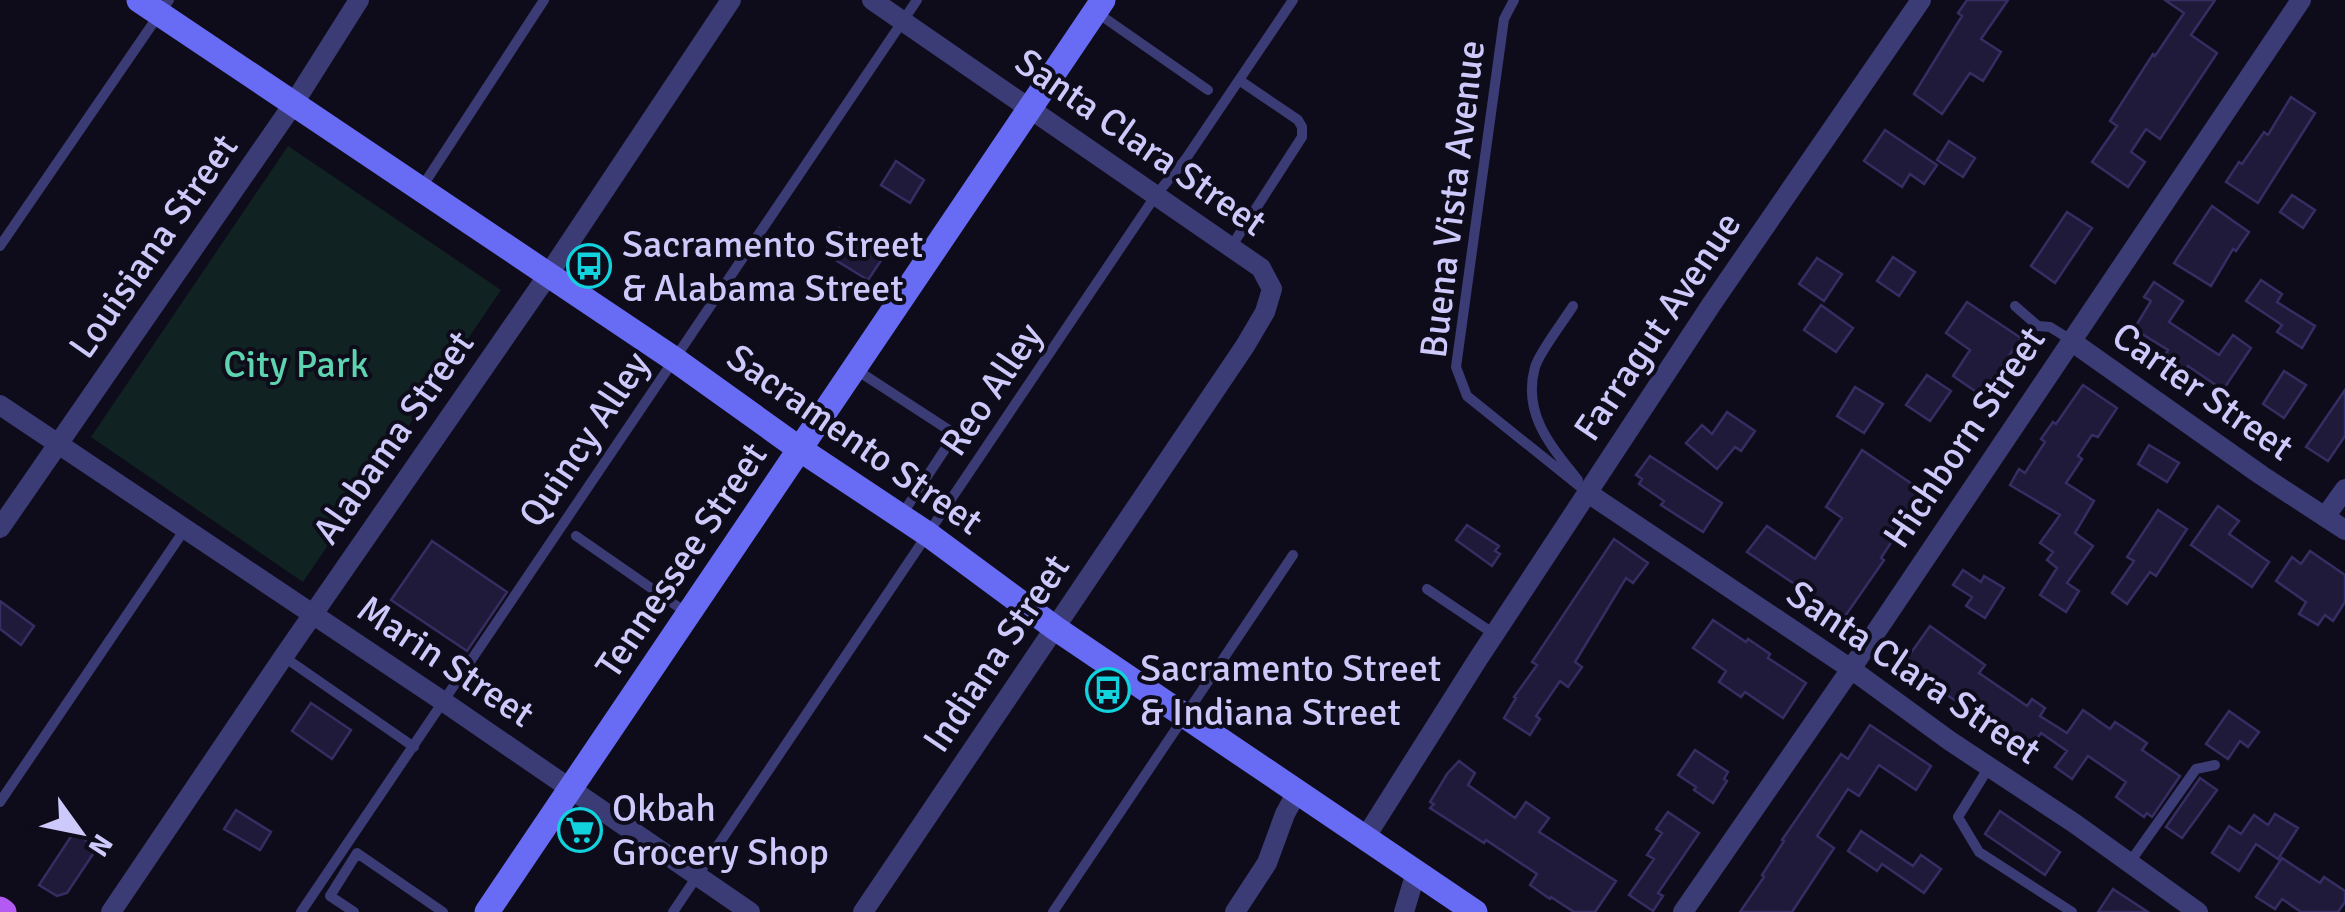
<svg xmlns="http://www.w3.org/2000/svg" width="2345" height="912" viewBox="0 0 2345 912" font-family="Signika,sans-serif">
<style>
.green{fill:#102322}
.building{fill:#1f1a39;stroke:#362e63;stroke-width:2.5}
.lines{fill:none;stroke-linecap:round;stroke-linejoin:round}
.service{stroke:#3b3b75;stroke-width:10}
.minor{stroke:#3b3b75;stroke-width:20}
.secondary{stroke:#686bf3;stroke-width:25}
.primary{stroke:#b25af1;stroke-width:25}
.labels{text-anchor:middle;stroke-width:8;stroke-linejoin:round;paint-order:stroke}
.street-label{font-size:38px;fill:#cdc9fb;stroke:#0e0c1a}
.poi-label{font-size:38px;fill:#cdc9fb;stroke:#0e0c1a;text-anchor:start}
.park-label{font-size:38px;fill:#5dd3b0;stroke:#0e0c1a}
</style>
<rect width="100%" height="100%" fill="#0e0c1a"/>
<!-- green -->
<path class="green" d="M288 146 501 290 303 582 91 437Z"/>
<!-- building -->
<path class="building" d="M1967 0H2008L1981 39 2001 52 1983 81 1970 73 1942 114 1914 94 1962 16 1958 13Z
M2165 0H2215L2191 35 2217 53 2160 139 2146 129 2131 152 2145 162 2128 187 2092 162 2117 126 2110 121 2153 54 2155 56 2184 13Z
M2291 97 2315 113 2258 203 2226 182 2239 162 2242 164 2264 132 2268 135Z
M1885 130 1937 165 1924 184 1910 174 1902 187 1864 161Z
M1949 141 1975 158 1963 177 1937 160Z
M896 161 924 180 910 203 881 185Z
M2292 195 2315 210 2303 228 2280 212Z
M2212 206 2249 232 2236 251 2233 249 2211 286 2174 263Z
M2067 212 2092 228 2055 283 2031 266Z
M839 228 884 256 868 280 824 253Z
M1893 257 1915 272 1899 296 1877 281Z
M1817 258 1842 274 1824 301 1799 284Z
M2261 280 2282 294 2277 302 2315 326 2302 348 2277 332 2282 325 2246 301Z
M2154 282 2183 301 2169 322 2219 355 2233 335 2251 348 2223 390 2188 366 2184 373 2163 358 2168 350 2134 329 2151 301 2144 297Z
M1967 302 2021 338 1996 375 2008 383 1994 404 1953 376 1970 350 1946 333Z
M1821 305 1853 328 1836 352 1804 330Z
M2284 371 2306 385 2284 418 2263 404Z
M1927 375 1951 391 1930 421 1906 405Z
M2083 385 2117 408 2098 437 2092 435 2078 456 2082 459 2066 483 2094 501 2075 533 2093 546 2067 583 2079 591 2066 612 2040 595 2057 568 2047 560 2053 552 2040 543 2060 515 2010 485 2019 469 2025 473 2045 442 2041 439 2053 422 2056 424Z
M1855 387 1883 404 1864 433 1837 416Z
M2345 390V436L2328 461 2306 447Z
M1727 412 1755 431 1741 451 1735 447 1717 469 1686 443 1702 425 1712 434Z
M2149 445 2179 463 2167 482 2138 464Z
M1862 450 1924 492 1881 558 1884 560 1841 622 1793 589 1796 585 1747 552 1767 526 1815 559 1842 518 1826 507Z
M1650 456 1722 503 1703 532 1661 505 1664 501 1639 484 1642 479 1636 475Z
M2218 506 2239 521 2229 534 2269 562 2252 587 2191 545Z
M2158 510 2187 529 2156 576 2150 572 2127 604 2112 593 2134 561 2127 557Z
M1467 525 1499 546 1495 551 1500 554 1492 566 1456 540Z
M1614 539 1648 563 1633 583 1626 578 1575 662 1582 667 1568 687 1560 681 1536 716 1540 719 1530 735 1504 718 1516 698 1514 697 1537 665 1532 662Z
M432 541 507 592 467 651 391 600Z
M2310 551 2345 575V602L2333 621 2325 615 2318 625 2299 614 2306 602 2276 581 2292 557 2301 564Z
M1963 570 1981 582 1984 576 2004 588 1985 618 1966 606 1972 597 1953 585Z
M0 601 34 626 21 645 0 629Z
M1713 620 1746 642 1748 639 1770 654 1768 658 1806 683 1783 718 1745 692 1741 697 1719 682 1726 671 1693 648Z
M1930 626 1985 665 1979 673 2027 706 2032 699 2045 708 2040 716 2067 733 2083 710 2110 729 2115 722 2147 743 2142 750 2180 776 2152 817 2147 813 2144 817 2116 797 2126 782 2088 756 2072 779 2055 767 2067 751 2041 733 2029 750 2007 735 2011 729 1963 697 1959 703 1935 687 1938 683 1906 660Z
M311 703 351 730 332 759 292 731Z
M2229 711 2259 732 2248 747 2240 741 2228 759 2206 744Z
M1870 725 1931 766 1916 790 1879 765 1859 796 1848 789 1817 836 1834 848 1792 912H1740L1764 877 1762 875 1784 841 1782 840 1841 754 1848 759Z
M1695 750 1728 772 1724 779 1727 781 1713 803 1694 790 1696 787 1678 775Z
M1459 761 1475 773 1468 785 1515 818 1526 802 1549 818 1539 832 1616 881 1595 912H1574L1551 897 1550 899 1530 885 1537 874 1486 840 1484 843 1430 808 1434 804 1430 802 1447 774Z
M2200 778 2217 790 2182 838 2166 827Z
M236 810 271 832 260 850 224 829Z
M2000 811 2060 852 2045 875 1985 834Z
M1668 812 1699 833 1658 893 1663 896 1653 911 1629 895 1654 859 1647 855 1662 833 1656 829Z
M2275 814 2298 828 2278 859 2256 844 2239 871 2212 853 2229 826 2241 834 2254 815 2268 825Z
M1861 831 1913 866 1921 855 1941 869 1924 893 1882 864 1877 871 1848 851Z
M74 832 97 848 67 893 57 896 39 885Z
M2282 858 2320 883 2324 877 2345 891V902L2338 912H2301L2282 899 2275 909 2256 897Z
M2113 889 2148 912H2098Z"/>
<g class="lines">
<!-- service -->
<path class="service" d="M1514 0 1504 19 1456 367 1467 396 1588 493
M1096 12 1208 90
M422 187 544 0
M0 246 169 0
M1231 247 1302 137V127L1298 120 1239 80
M1573 306C1563 322 1540 351 1535 367 1522 414 1551 446 1578 480
M2015 306 2038 326 2050 327 2071 340
M855 369 955 434 901 516
M576 536 687 613
M1427 589 1494 634
M284 657 414 747
M1989 767 1958 817 1979 852 2072 912
M0 802 185 529
M2130 862 2196 769 2215 765
M301 912 917 0
M354 912 330 896 357 853 443 912
M673 912 1156 195 1185 160 1293 0
M1053 912 1293 555"/>
<!-- minor -->
<path class="minor" d="M2071 341 2261 475 2345 530
M0 405 444 702 750 912
M1588 493 1851 669 1950 741 2074 823 2198 912
M2325 517 2345 489
M0 528 294 103 359 0
M1365 838 1478 659 1711 305 1921 0
M111 912 284 656 548 275 731 0
M863 912 1245 346 1265 312 1272 289 1261 268 872 0
M1235 912 1267 863 1285 814 1297 792
M1404 912 1416 872
M1683 912 1851 669 2301 0"/>
<!-- secondary -->
<path class="secondary" d="M139 0 674 359 801 450 929 535 1055 628 1475 912
M487 912 1103 0"/>
<!-- primary -->
<path class="primary" d="M0 909 4 912"/>
</g>
<!-- icons -->
<defs>
<g id="bus-ring" transform="scale(2.25)"><circle r="9.5" fill="#0e0c1a" stroke="#12d2de" stroke-width="1.5"/><path d="M-5-6H5V4H4V6H2V4H-2V6H-4V4H-5ZM-3.5-4V0h7V-4ZM-3.5 1.2v1.5H-2V1.2ZM2 1.2v1.5H3.5V1.2Z" fill="#12d2de"/></g>
<g id="supermarket-ring" transform="scale(2.25)"><circle r="9.5" fill="#0e0c1a" stroke="#12d2de" stroke-width="1.5"/><path d="M-6-5.5h2.5l.6 2H6L4.5 2H-2.5L-4.4-4H-6ZM-1.5 3.2a1.3 1.3 0 1 0 .1 0ZM3 3.2a1.3 1.3 0 1 0 .1 0Z" fill="#12d2de"/></g>
</defs>
<g fill-rule="evenodd">
<use href="#bus-ring" x="589" y="266"/>
<use href="#bus-ring" x="1108" y="690"/>
<use href="#supermarket-ring" x="580" y="830"/>
</g>
<g class="labels">
<!-- street labels -->
<g class="street-label">
<text transform="translate(1141 142) rotate(35)" y="13">Santa Clara Street</text>
<text transform="translate(1452 199) rotate(-83)" y="13">Buena Vista Avenue</text>
<text transform="translate(153 246) rotate(-55)" y="13">Louisiana Street</text>
<text transform="translate(1657 326) rotate(-56)" y="13">Farragut Avenue</text>
<text transform="translate(991 389) rotate(-56)" y="13">Reo Alley</text>
<text transform="translate(2203 391) rotate(35)" y="13">Carter Street</text>
<text transform="translate(393 437) rotate(-55)" y="13">Alabama Street</text>
<text transform="translate(1964 437) rotate(-56)" y="13">Hichborn Street</text>
<text transform="translate(584 439) rotate(-56)" y="13">Quincy Alley</text>
<text transform="translate(855 439) rotate(35)" y="13">Sacramento Street</text>
<text transform="translate(681 560) rotate(-56)" y="13">Tennessee Street</text>
<text transform="translate(996 653) rotate(-56)" y="13">Indiana Street</text>
<text transform="translate(446 661) rotate(34)" y="13">Marin Street</text>
<text transform="translate(1914 672) rotate(34)" y="13">Santa Clara Street</text>
</g>
<!-- poi labels -->
<g class="poi-label">
<text x="622" y="257">Sacramento Street<tspan x="622" dy="44">&amp; Alabama Street</tspan></text>
<text x="1140" y="681">Sacramento Street<tspan x="1140" dy="44">&amp; Indiana Street</tspan></text>
<text x="612" y="821">Okbah<tspan x="612" dy="44">Grocery Shop</tspan></text>
</g>
<!-- park labels -->
<g class="park-label">
<text x="296" y="377">City Park</text>
</g>
</g>
<!-- north arrow -->
<g transform="translate(80 832) rotate(123)" stroke="#0e0c1a" stroke-width="8" paint-order="stroke">
<path d="M0-8L18 38L0 25L-18 38Z" fill="#cdc9fb"/>
<text y="-15" font-size="28" font-weight="bold" text-anchor="middle" fill="#cdc9fb">N</text>
</g>
</svg>
